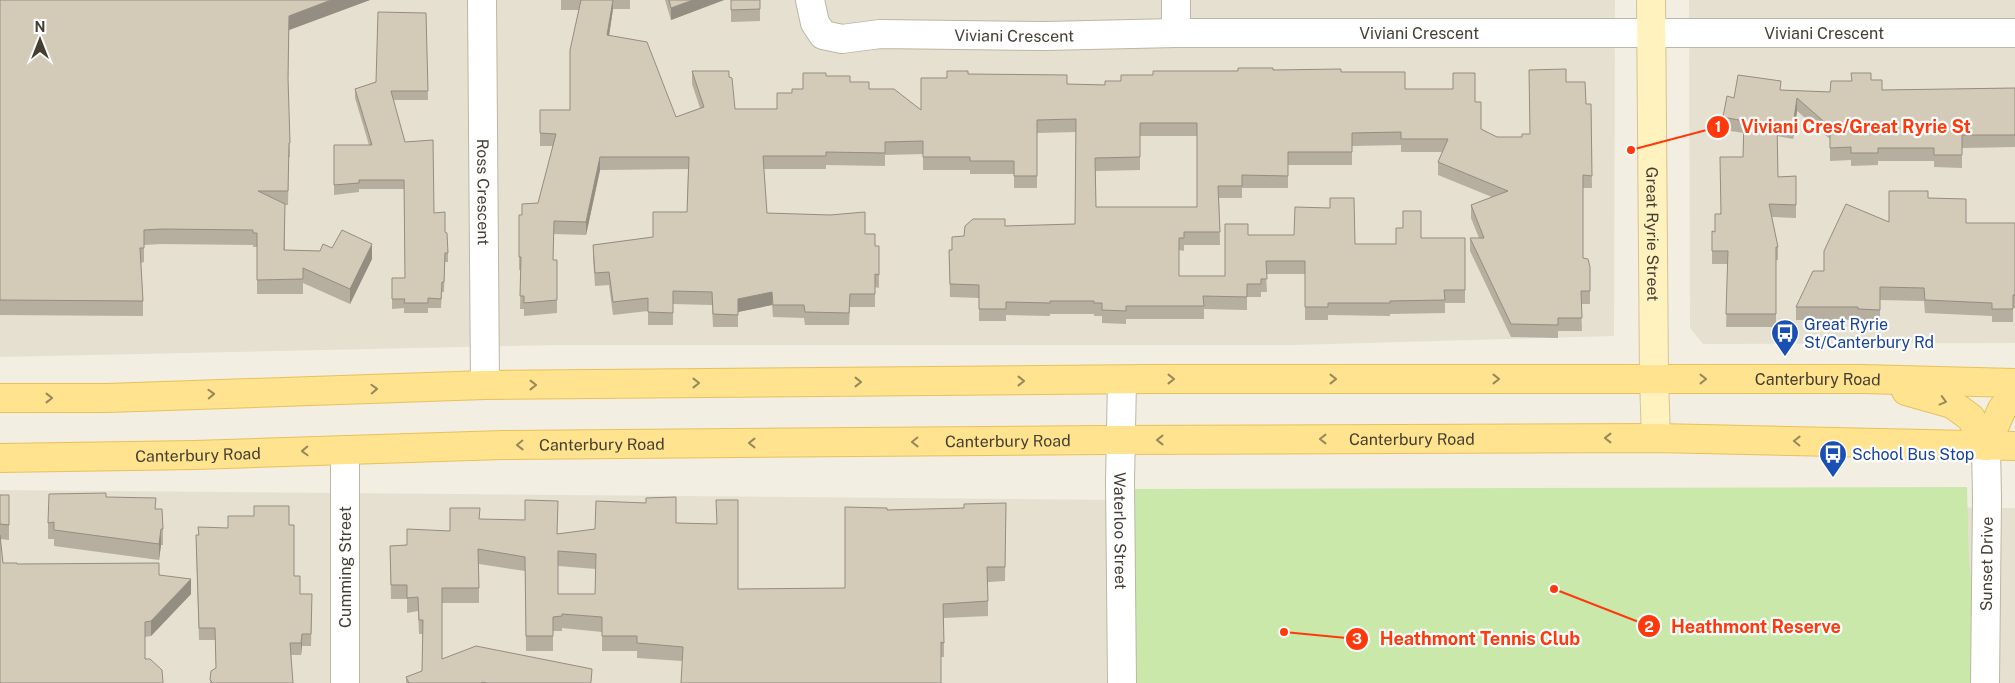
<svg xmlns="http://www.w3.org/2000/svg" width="2015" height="683" viewBox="0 0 2015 683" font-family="'Public Sans',sans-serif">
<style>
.residential{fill:#e6e0d0}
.green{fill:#cae8a9}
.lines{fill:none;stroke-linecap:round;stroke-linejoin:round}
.minor-casing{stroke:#bdb6a5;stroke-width:30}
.secondary-casing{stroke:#d4c490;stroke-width:30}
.primary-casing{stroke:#e7c15c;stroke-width:30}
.minor{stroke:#fff;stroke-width:28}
.secondary{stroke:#fff2bf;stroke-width:28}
.primary{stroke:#ffe38e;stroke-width:28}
.wall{fill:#b6ae9e;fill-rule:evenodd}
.shaded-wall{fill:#948d81}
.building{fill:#d4cab8;stroke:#948d81;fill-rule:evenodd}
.oneway{stroke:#98885c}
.labels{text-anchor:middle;stroke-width:4.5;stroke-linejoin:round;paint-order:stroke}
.street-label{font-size:16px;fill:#443e33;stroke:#fff}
.transit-label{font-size:16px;fill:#164399;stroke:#fff;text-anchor:start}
.leader{fill:none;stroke:#ff390c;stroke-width:2}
.callout-dot{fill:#ff390c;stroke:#fff;stroke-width:2}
.mark-label{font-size:15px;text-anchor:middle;font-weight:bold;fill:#fff}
.callout-label{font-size:18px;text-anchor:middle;font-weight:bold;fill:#ff390c;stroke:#fff;stroke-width:4.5;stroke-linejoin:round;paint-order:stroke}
</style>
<rect width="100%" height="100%" fill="#f2eee2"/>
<!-- residential -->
<path class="residential" d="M0 0H1615L1614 336 1295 345H556L0 357Z
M1689 0H2015V343L1703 344 1690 328Z
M0 490 2015 508V683H0Z"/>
<!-- green -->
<path class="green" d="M1967 487 1969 560 1973 597V683H1136L1134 489Z"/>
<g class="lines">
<!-- minor casing -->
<g class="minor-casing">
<g id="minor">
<path id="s1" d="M482 0 485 385"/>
<path id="s2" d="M810 0 815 23 823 35 842 39 880 34 1045 36 1176 33H2015"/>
<path d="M1176 33V0"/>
<path id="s3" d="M1122 380 1120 482 1122 683"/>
<path d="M345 683V450"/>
<path id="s4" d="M1985 683 1987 499 1986 446"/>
</g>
</g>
<!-- secondary casing -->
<g class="secondary-casing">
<g id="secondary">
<path id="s5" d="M1651 0 1654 379 1656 438"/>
</g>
</g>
<!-- primary casing -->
<g class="primary-casing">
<g id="primary">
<path d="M1906 391 1952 404 1971 418 1986 446"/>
<path id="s6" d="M0 398H107L485 385 1150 379H1862L2015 383"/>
<path d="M1986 446 2002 409 2015 394"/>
<path id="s7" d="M0 458 195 455 503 445 1104 440 1656 438 2015 446"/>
</g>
</g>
<!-- minor -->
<use href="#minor" class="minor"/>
<!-- secondary -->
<use href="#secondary" class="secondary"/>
<!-- primary -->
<use href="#primary" class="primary"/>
</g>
<!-- wall -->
<path class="wall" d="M0 0H370L289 30 288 84 290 157H289L288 205H285V250L320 251 332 248 372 259 350 304 303 283V294H257V247H253V245L162 244 144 245V262L141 263 143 301V316L0 315Z
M561 0H630V9H613L609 36 676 117 700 108 692 84V71L729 77 735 109H777L792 93 803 89 826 76 850 82 869 89 921 110 947 78 968 74 1067 84 1105 85 1121 81 1153 75 1273 70 1341 72 1405 89 1475 102 1481 129 1497 137H1522L1530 134 1566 82 1586 104H1591L1592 188H1583V258L1590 267V304H1581L1582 331H1558V338L1511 337 1470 251V238H1479L1471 218V205L1492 197 1438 175V162L1442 152H1401V145L1352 146V165H1288V188H1242V198H1219L1220 245H1184V251L1179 250V276H1225L1248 235 1355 244H1396L1421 238H1465V303H1445V313L1390 314V316L1328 315V320H1305V274H1266L1267 292H1261V297H1247V310L1204 309V319H1126V324L1102 323V316H1094V314H1050V316L1006 315V321H979V298L950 297 949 250H952L964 236 1005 226 1075 224 1076 132 1037 133V188H1014V174H970V170H923V154L885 155V166L826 165V169H764L767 213 865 234 875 246H879V288L875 287V307H850L849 325H805L804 318 773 317 772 305 738 312V327H713L712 305 673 304V325H648V311L613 315 609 285 595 286 593 258V245L653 237 687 212 688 169 600 170 586 235 554 234 553 260H557V313L524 316V309H520L521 270H519V215H522L538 203 553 146H540V110H570L579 10H561ZM1140 136H1197V207H1096V171L1140 170Z
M665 0H724L671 20Z
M731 0H760V21L731 22Z
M426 13 428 100H393L405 142 434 213 445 232 448 253V262H445L444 292H442L441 308H428V313H404V308L392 309V278H405L404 189H359V192L334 195V145H369L355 98V89L376 82Z
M1871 80 1882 90 2015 88V147L1962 148V168L1934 167V161H1878V165L1851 166V160L1830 161V139L1797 111 1793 139 1777 136 1778 177 1796 176V218L1772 217 1778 247V260H1776V327H1726L1728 264H1712V231L1715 232 1720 214 1743 157 1744 133 1723 130V117L1734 98 1781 90 1830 92Z
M1928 198 1966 223H2015V308H2013V322H1992V316L1925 313 1924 301 1880 300V323L1858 322V320H1796V307L1824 271 1889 222Z
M0 495H9V540L0 539 3 563 159 575 191 594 151 636 145 637V659L0 683Z
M106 497 156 509 163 529V545H161L159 560 54 546V539H48V523Z
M1006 503 1005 581 988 582V616L944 618V657L682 661 637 658V651H602V632L562 628V631H553V651H526L525 571 479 564V603H442V659L592 683H406V677L422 671 423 634H419L418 611 407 613V599H391L390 546 407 545 450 531 480 519 558 534 676 523 738 589 845 588 887 510 964 508ZM558 566 596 569 595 594H558Z
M289 525 294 576 300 594 312 606 311 646H302L301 655H291L293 683H210L211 671 216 668 215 640H199L196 547 198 535 228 528Z"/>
<!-- shaded-wall -->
<path class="shaded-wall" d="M331 0H370L289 30 288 92 289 16Z
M613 0V9L607 48V35Z
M693 0H724L671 20V8Z
M1797 98V111L1793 139V126Z
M600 157V170L586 235V222Z
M372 244V259L350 304V289Z
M772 292V305L738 312V299Z
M161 529V545L159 560V544Z
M191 579V594L151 636V621Z
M302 634V646L301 655V643Z"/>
<!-- building -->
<path class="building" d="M0 0H331L289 16 288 78 290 143H289L288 191H258L285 204 284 250 320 251 323 244 332 248 342 230 372 244 350 289 303 268V279L257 280V233H253V230L162 229 144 230V248H140L143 301 0 300Z
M581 0H613L607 35 647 42 676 117 704 107 692 71H729V77L732 78 735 109H777V93H792V89H803V73H826V76H850V82H869V89H894L921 110V78H947V71H968V74L1067 75V84L1105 85V81H1121V75H1153V71H1238V68H1273V70L1341 69V72H1405V89H1453V73H1475V102H1481V129L1497 137H1522V134H1530L1529 70 1566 69V82H1585L1586 104H1591L1592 176 1583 175V258L1588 259 1590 267V291H1581L1582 318H1558V325L1511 324 1470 238H1484L1471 205 1508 191 1438 162 1448 139H1401V132L1352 133V152H1288V176L1242 175V186H1218L1220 232H1184V238H1179V276H1225V224H1248V235H1294L1295 207 1330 208V198H1354L1355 244H1396V228H1403V211H1421V238H1465V290H1444L1445 300 1390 301V303H1328V307H1305V261H1266L1267 279H1261V284H1247V297L1203 296 1204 306H1126V311L1102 310V303H1094V301H1050V303L1006 302V309H979V285L950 284 949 250H952V237L964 236 965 226 973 219H1005V226L1075 224 1076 119 1037 120V176H1014V161H970V157H923V141L885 142V153L826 152V156H763L767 213 830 215 865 212V234H875V246H879V275L875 274V294H850L849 313 805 312 804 305H773L772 292 738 299V315L713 314 712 292 673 291V313L648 312V298L613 302 609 272 595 273 593 245 653 237V212H687L689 157H600L586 222 554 221 553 260H557V300L524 303V296H520L521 257H519V215H522V204L538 203 556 134 540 133V110H570V50ZM1140 123H1197V207H1096L1095 158 1140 157Z
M669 0H693L671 8Z
M731 0H760V9L731 10Z
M378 12 426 13 428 91H391L405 142 433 140 434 213 445 212V232L447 233 448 253H445L444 282H442L441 299 428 298V303H404L405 299H392V278H405L404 180H359V183L334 185V145H372L355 89 376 82Z
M1851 73H1871V80H1882V90L2015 88V135H1962V155H1934V148H1878V153H1851V147L1830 148V127L1797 98 1793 126 1777 123 1778 177 1796 176V205L1769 204 1778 247H1776V314H1726L1728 251H1712V231L1715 232V214H1721L1720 157H1743L1744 121 1723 117 1727 96 1734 98 1738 75 1781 81 1780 90 1830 92 1831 81H1852Z
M1889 191H1928V198L1966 199V223H2015V295H2013V309H1992V303L1925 300 1924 288 1880 287V310L1858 309V307H1796L1813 271H1824V251L1846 204 1889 222Z
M106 493V497L156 498 155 509H162L163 529H161L159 544 54 530V522L48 523 49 494Z
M0 495H9V525L0 524Z
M676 497V523L717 524 716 500H738V589L845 588V507L887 508V510L964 508V504L1006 503 1005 567H987L988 601 943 604 944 643 941 642V683H681L683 647 637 643V636H602V617L562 614V616L553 617V636H526L525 557 478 549 479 588H442V659L476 646 592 669 591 682 590 683H487L482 682V683H409L406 677 422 671 423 620H419L418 597 407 598V585H391L390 546 407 545V529L450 531V508H480L479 519 525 520V500L558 501 557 534 595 529 596 501 646 503V498ZM558 551 596 554 595 594H558Z
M254 506H289V525H294V576H300V594H312L311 634H302L301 643H290L293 683H213L210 680 211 671 216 668 215 628H199L196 535H199L198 527 228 528V516H254Z
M0 535 3 563H17V564L159 563V575L191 579 151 621 145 622V659H150L162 670 163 683H0Z"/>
<!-- one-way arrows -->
<defs><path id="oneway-chevron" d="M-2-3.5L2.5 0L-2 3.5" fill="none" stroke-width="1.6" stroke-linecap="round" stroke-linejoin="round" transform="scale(1.25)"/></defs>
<g class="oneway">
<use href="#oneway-chevron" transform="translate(1171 379)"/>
<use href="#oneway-chevron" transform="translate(1333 379)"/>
<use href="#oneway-chevron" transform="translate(1496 379)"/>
<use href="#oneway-chevron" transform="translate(1703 379)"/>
<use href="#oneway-chevron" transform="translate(1021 381)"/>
<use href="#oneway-chevron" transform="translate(858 382)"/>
<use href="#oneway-chevron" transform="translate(696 383)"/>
<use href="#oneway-chevron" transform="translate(533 385)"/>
<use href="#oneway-chevron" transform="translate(374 389) rotate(-2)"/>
<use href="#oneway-chevron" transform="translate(211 394) rotate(-2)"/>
<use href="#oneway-chevron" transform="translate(49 398)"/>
<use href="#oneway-chevron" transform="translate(1943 401) rotate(15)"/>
<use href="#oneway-chevron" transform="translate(1608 438) rotate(180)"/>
<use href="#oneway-chevron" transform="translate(1323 439) rotate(180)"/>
<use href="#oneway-chevron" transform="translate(1160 440) rotate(180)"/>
<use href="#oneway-chevron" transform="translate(1797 441) rotate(-179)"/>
<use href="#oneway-chevron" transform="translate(915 442) rotate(179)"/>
<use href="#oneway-chevron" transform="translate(752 443) rotate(180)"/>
<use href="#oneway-chevron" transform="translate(520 445) rotate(179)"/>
<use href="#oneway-chevron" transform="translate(305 451) rotate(178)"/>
</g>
<!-- icons -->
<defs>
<g id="bus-pin" transform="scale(1.4375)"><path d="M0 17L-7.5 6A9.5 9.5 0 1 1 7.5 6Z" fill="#1a4fb4" stroke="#fff"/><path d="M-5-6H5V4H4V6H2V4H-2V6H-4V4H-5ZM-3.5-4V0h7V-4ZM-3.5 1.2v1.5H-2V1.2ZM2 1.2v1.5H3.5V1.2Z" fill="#fff"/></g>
</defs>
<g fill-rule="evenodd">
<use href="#bus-pin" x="1785" y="333"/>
<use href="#bus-pin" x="1833" y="454"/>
</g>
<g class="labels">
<!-- street labels -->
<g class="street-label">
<text dy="6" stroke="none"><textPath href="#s2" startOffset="635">Viviani Crescent</textPath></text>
<text dy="6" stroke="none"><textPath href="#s2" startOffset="1040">Viviani Crescent</textPath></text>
<text dy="6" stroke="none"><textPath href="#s2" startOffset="230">Viviani Crescent</textPath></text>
<text dy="6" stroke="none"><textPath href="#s1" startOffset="192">Ross Crescent</textPath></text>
<text dy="6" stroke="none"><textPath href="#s5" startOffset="234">Great Ryrie Street</textPath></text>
<text dy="6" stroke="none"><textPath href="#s6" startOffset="1818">Canterbury Road</textPath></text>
<text dy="6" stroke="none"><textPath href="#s7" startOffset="1412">Canterbury Road</textPath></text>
<text dy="6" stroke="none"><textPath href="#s7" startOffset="1008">Canterbury Road</textPath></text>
<text dy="6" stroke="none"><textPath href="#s7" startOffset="602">Canterbury Road</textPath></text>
<text dy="6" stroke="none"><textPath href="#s7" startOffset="198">Canterbury Road</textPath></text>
<text dy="6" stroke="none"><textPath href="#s3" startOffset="151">Waterloo Street</textPath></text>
<text dy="6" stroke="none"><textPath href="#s4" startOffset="119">Sunset Drive</textPath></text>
<text transform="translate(345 567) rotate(-90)" y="6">Cumming Street</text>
</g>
<!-- transit labels -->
<g class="transit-label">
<text x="1804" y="330">Great Ryrie<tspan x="1804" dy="18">St/Canterbury Rd</tspan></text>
<text x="1852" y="460">School Bus Stop</text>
</g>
</g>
<!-- callouts -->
<path class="leader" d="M1631 150L1718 127M1554 589L1649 626M1284 632L1357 639"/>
<g class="callout-dot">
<circle cx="1631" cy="150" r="5"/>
<circle cx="1554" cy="589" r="5"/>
<circle cx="1284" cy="632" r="5"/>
<circle cx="1718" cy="127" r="12"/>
<circle cx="1649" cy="626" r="12"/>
<circle cx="1357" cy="639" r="12"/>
</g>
<g class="mark-label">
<text x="1718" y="132">1</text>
<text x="1649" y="632">2</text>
<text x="1357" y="644">3</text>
</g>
<g class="callout-label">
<text x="1856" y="133">Viviani Cres/Great Ryrie St</text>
<text x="1756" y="633">Heathmont Reserve</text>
<text x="1480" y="645">Heathmont Tennis Club</text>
</g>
<!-- north arrow -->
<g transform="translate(40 40)" stroke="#ffffff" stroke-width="4" paint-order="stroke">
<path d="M0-4L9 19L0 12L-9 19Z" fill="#443e33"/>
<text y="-8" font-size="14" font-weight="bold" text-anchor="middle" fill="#443e33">N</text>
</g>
</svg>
